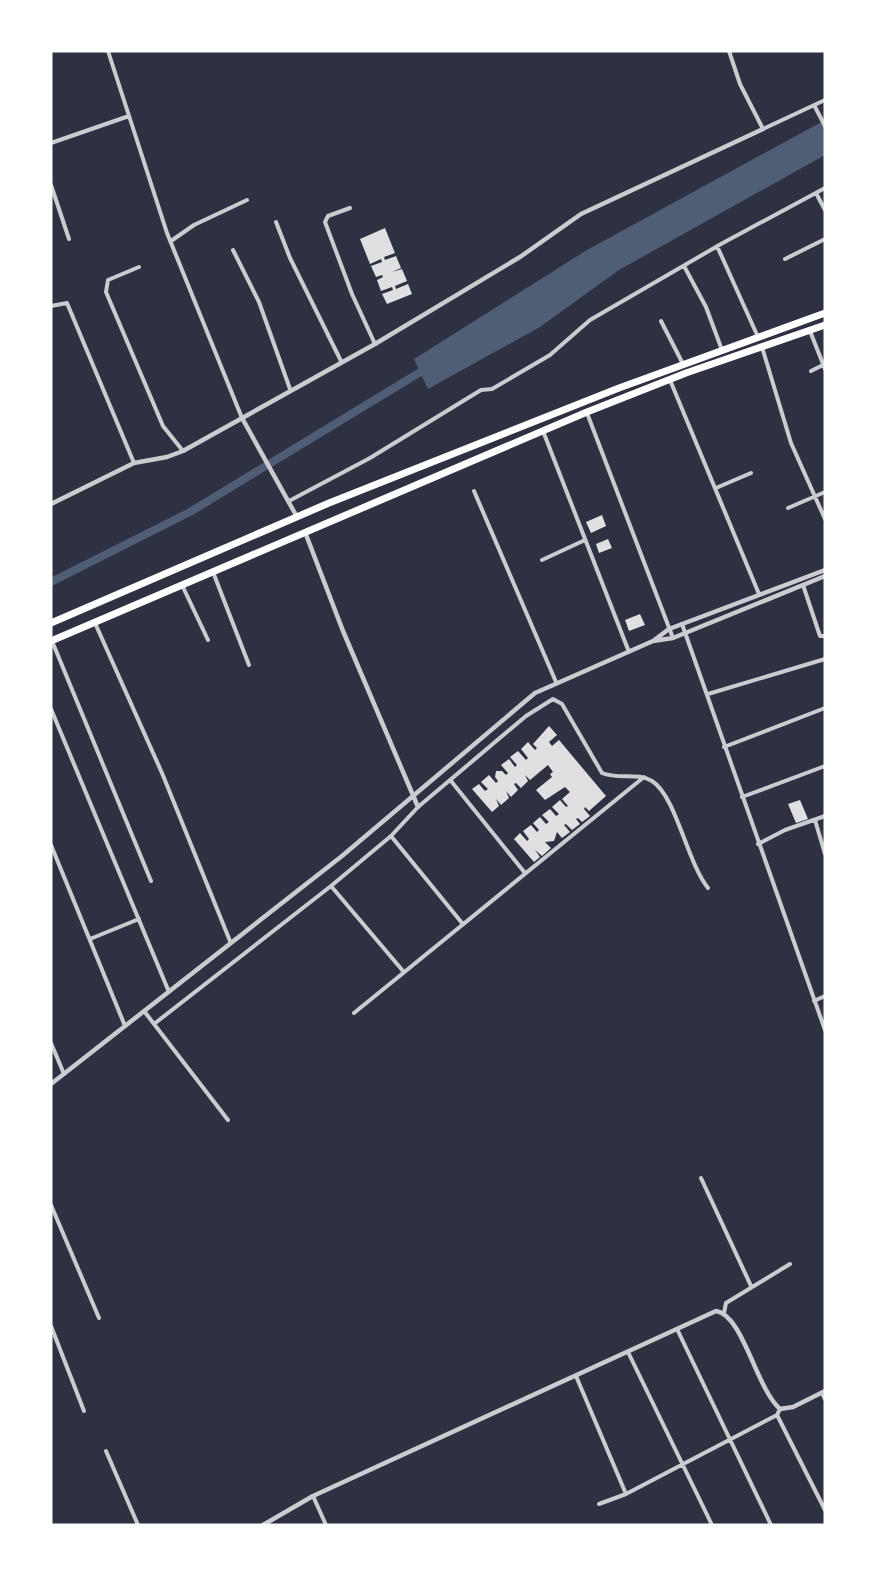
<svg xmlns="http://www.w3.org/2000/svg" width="876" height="1576" viewBox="0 0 876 1576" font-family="Ubuntu,sans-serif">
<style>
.water{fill:#4f5d75}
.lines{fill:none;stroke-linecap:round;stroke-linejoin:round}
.canal{stroke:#4f5d75;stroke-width:8}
.building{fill:#e0e0e3}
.minor{stroke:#caccd0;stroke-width:4}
.tertiary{stroke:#caccd0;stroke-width:4.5}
.trunk{stroke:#fff;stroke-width:7}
</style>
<rect width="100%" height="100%" fill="#2d3142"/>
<!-- water -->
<path class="water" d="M825 120V155L619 270 540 327 428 389 414 359 587 250Z"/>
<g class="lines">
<!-- canal -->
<path class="canal" d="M51 582 190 512 427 368"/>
</g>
<!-- building -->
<path class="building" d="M385 228 395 253 384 257 385 260 396 256 401 268 392 272 402 269 407 281 395 286 396 289 408 284 412 294 387 304 382 294 393 290 392 287 381 291 377 280 383 277 382 275 376 277 371 266 382 262 381 259 370 264 360 239Z
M602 515 606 526 591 533 586 522Z
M608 539 612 548 599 553 596 544Z
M640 614 645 625 629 631 625 620Z
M549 726 557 735 549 742 552 746 559 740 606 796 589 811 585 807 584 809 590 816 582 822 578 818 576 819 580 824 572 830 566 824 564 825 570 832 562 838 557 832 554 841 545 842 551 848 542 856 535 850 540 857 534 862 514 839 520 833 527 841 529 839 523 831 531 825 537 832 539 830 533 823 540 817 546 824 549 822 542 815 550 809 556 816 559 814 552 807 560 800 566 807 568 806 562 799 570 792 565 787 545 800 536 790 552 777 550 774 553 772 548 765 530 780 525 775 528 781 521 788 516 783 514 784 518 790 511 797 506 791 509 798 501 805 496 799 499 806 492 812 472 789 479 784 485 791 488 789 481 782 489 775 496 783 498 781 495 777 496 771H502L506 775 508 773 501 765 509 759 515 767 517 765 510 757 518 751 526 760 528 758 521 749 528 742 535 750 537 748 533 744Z
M800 800 808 819 796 823 788 804Z"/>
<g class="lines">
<!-- minor -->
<path class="minor" d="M108 51 167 233 242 418
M729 51 740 84 763 129 825 100
M814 105 825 126
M51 143 129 116
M51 185 69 239
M816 193 825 210
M350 208 328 216 325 222 352 294 375 344
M276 222 290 258 341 361
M171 241 194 225 247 200
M717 246 758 337
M233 250 259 302 290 389
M785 259 825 239
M684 266 706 307 722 350
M139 267 108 280 106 292 163 426 183 451
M51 306 67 303 134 463
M661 321 683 364
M810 331 825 369
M762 347 791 443 825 519
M811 371 823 365
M670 380 759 594
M587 413 673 638
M543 431 629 652
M716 488 751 473
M474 491 556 682
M289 501 370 458 481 390 492 389 550 355 590 320 721 244 825 188
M788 508 825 492
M542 560 585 540
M213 572 249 665
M182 585 208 640
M803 585 820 636H825
M95 623 162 773 230 941
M682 624 825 1030
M52 641 151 881
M708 694 825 659
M51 709 169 992
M724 747 825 708
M451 781 525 873
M742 797 825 766
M815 820 825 854
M391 836 462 923
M758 844 785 830 825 816
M51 845 125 1026
M331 886 403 971
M90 939 139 919
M814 1001 825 996
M144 1011 228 1120
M354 1013 644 777
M154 1024 331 886 391 836 418 807 526 716 553 699 562 704 602 773C618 780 638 772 652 781 676 796 687 862 708 888
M51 1043 64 1074
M701 1178 751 1286
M51 1205 99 1318
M724 1313 726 1303 790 1264
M51 1326 84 1411
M677 1329 771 1525
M628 1352 712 1525
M576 1376 626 1494
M822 1393 825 1399
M777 1415 825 1510
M106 1451 138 1525
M313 1496 326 1525
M599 1504 626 1494 777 1415 780 1409"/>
<!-- tertiary -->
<path class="tertiary" d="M242 418 297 517
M51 504 134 463 167 457 183 451 375 344 520 257 581 214 763 129
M305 532 343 631 418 807
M653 641 673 638 825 576
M51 1084 342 856 535 693 653 641 669 629 825 570
M263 1525 313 1496 716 1311C743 1315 756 1388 780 1409L793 1407 825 1391"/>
<!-- trunk -->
<path class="trunk" d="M51 623 329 503 619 388 825 313
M51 641 587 412 686 373 825 325"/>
</g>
<!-- border -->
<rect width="876" height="1576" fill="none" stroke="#ffffff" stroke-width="105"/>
</svg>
